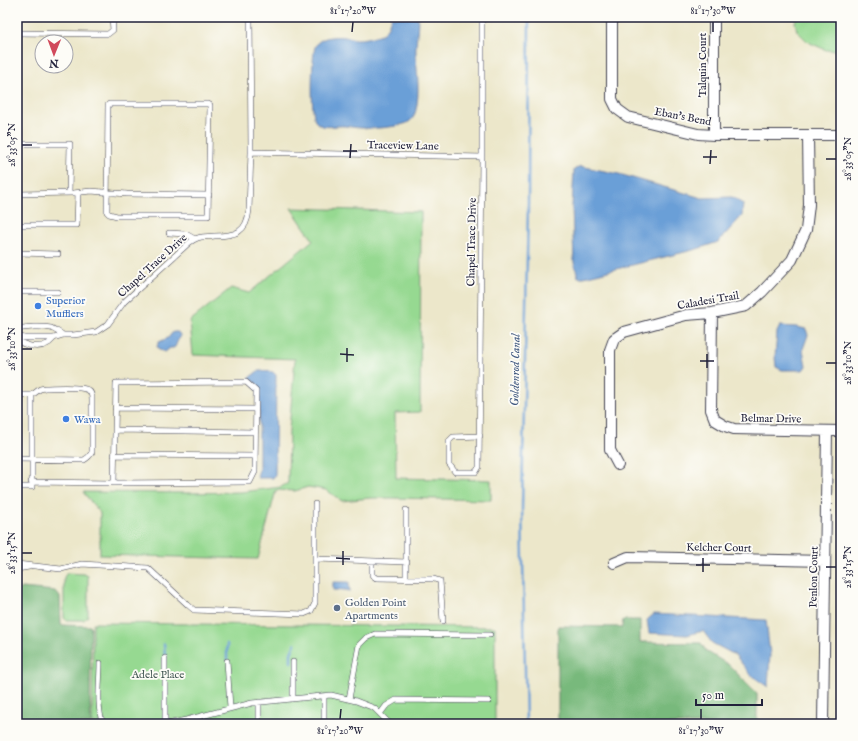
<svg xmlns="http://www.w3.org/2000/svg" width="858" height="741" viewBox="0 0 858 741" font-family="'IM FELL English',serif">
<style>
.green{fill:#96d991;stroke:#5c7e66}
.forest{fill:#78b97b;stroke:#4d6e5b}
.water{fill:#6a9fd7;stroke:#466089}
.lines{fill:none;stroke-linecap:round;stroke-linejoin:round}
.stream{stroke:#6a9fd7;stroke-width:2.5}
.lane-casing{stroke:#404050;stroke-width:6}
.street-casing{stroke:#404050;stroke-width:12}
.lane{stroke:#fff;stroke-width:5}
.street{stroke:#fff;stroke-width:10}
.ticks{fill:none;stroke:#22223b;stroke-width:1.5}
.shop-dot{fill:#3f7fe0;stroke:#fdfcf7;stroke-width:1.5}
.service-dot{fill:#5c6f8a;stroke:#fdfcf7;stroke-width:1.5}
.labels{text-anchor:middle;stroke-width:3.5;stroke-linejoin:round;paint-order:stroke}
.street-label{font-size:11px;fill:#22223b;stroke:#fdfcf7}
.shop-label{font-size:11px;fill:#366cbe;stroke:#fdfcf7;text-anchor:start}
.service-label{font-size:11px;fill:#4e5e75;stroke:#fdfcf7;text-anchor:start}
.park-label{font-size:11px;fill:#455955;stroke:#fdfcf7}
.water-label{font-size:12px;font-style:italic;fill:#425a81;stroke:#fdfcf7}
.neatline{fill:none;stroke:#22223b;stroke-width:1.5}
.ticks-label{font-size:10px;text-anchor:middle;fill:#22223b}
</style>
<rect width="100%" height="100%" fill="#fdfcf7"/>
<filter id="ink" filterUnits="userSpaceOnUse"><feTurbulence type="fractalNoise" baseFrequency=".025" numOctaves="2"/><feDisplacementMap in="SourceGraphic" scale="8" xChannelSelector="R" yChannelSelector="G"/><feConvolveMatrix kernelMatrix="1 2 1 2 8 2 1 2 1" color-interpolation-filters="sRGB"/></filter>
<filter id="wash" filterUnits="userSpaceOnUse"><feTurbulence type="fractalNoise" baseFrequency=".012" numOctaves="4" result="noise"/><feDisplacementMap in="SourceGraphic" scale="16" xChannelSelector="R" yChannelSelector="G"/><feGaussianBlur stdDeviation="0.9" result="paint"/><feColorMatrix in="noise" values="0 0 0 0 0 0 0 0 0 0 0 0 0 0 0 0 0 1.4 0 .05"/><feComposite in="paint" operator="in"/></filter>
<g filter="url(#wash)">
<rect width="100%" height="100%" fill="#ece7ca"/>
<!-- green -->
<path class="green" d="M797 17H841V51L826 50 808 42 797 31 795 22Z
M291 208 421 212 420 412 395 413 396 478 491 480V500L393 498H370L342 501 326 490 308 487 295 491 276 490 258 559 100 555V513L83 492 189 493 241 492 281 487 288 483 289 430 295 359 193 355 190 321 231 288 249 293 313 240Z
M67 573 84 574 88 576V616L84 620H66L64 618V577Z
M93 623 495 627V724H92Z"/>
<!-- forest -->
<path class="forest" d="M22 588 55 591 60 597 61 625 91 626 90 701 91 724H17V592Z
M623 620H640V642L701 643 706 651 729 665 757 694V724H558V626L622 627Z"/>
<!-- water -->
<path class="water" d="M391 17H418C418 31 415 45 416 59 418 75 420 102 414 116 410 124 403 124 396 126 378 129 362 129 345 126 336 125 323 130 316 122 310 115 312 56 315 47 319 36 336 36 345 37 349 37 353 39 357 39 363 39 369 38 375 36 380 35 385 33 387 28 389 25 390 21 391 17Z
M580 166 619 174 702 198 732 197 743 204 742 216 718 242 697 249 584 277H578L574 263 572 206 574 170Z
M780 326 797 327 806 329 808 335 803 349 806 366 803 370H782L776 367 775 357 777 332Z
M173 332H178L180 335V338L178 340 175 347 173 348H170L165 352 159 350 157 346 159 342 168 338Z
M258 371H262L273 372 276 375 275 475 273 478H258L257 476 259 470V394C258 386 256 382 249 378Z
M333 582H349V589H350V591H347V590H333Z
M654 614 766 620 770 654 768 687 751 675 735 655 712 643 703 631 687 635 649 633 647 620Z"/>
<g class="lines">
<!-- stream -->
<path class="stream" d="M164 644 165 656
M227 659V644
M291 662V653L295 644
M526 724 522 508 528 206 529 17"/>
</g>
</g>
<g filter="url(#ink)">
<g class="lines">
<!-- lane casing -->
<g class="lane-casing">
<path id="lane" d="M17 33 108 34 113 30 112 17
M109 104H208L210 105 208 216H117L109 214 107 212 108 105Z
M17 146 24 144H70L69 193
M251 152 482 157
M17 194 73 193 91 191 127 194 209 195
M17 225H77L78 193
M169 233 186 234 195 239
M17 253 58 254
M17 292H58
M17 329C26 327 42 326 51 328 55 330 59 332 63 335
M17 336 24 338H54L63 335H73L96 332 108 324 124 302 190 242C194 240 197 237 202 237 206 236 210 237 214 236 235 236 247 233 249 210L251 152 250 17
M17 340C25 346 38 349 47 344 50 343 52 340 54 338
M17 395H32
M115 408 255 409
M115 430 255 432
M480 436 453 437 449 441V464L455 472H476L479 467 482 157V17
M114 455 255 456
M17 459 84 460C88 458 90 456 92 452V399C92 395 91 392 88 390 81 386 54 388 45 388L40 389 32 395V487H17
M31 482 114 483 250 482 255 472 256 391 246 382 116 383 114 483
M315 559 407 562
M372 561V575L376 578 434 579 440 581 443 621
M17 564 61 569 82 564 148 568 188 605 194 610 304 614 311 611 315 603V504
M17 569 29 567
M406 578V510
M165 658V724
M227 661 230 708
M100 663C100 682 96 706 103 724
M293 699V662
M349 699 359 645 366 638 375 634 490 635
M380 714 386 706 396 700 489 701
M167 724 186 720 252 703 331 695 356 701 374 708 390 724
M259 724V702
M324 724V696"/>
</g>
<!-- street casing -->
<g class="street-casing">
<path id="street" d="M612 17V99L617 109 628 117 698 134 714 135H841
M714 19V135
M712 313 711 410 715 420 725 426 734 429 841 431
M618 465 610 450V350L614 339 624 332 686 315 712 313 746 306 762 292 792 260 806 230 809 205 808 135
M614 563 628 557 825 561
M823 723 827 431"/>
</g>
<!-- lane -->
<use href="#lane" class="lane"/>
<!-- street -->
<use href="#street" class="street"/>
</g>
</g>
<!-- ticks -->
<path class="ticks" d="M352 32 353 22M713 32V22M22 145H32M343 151H357M703 157H717M350 158 351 144M826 159H836M710 164 711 150M22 349H32M340 354 354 355M700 361H714M347 362V348M826 363H836M707 368V354M22 553H32M336 558 350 559M343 565V551M696 565H710M826 567H836M703 572V558M340 719 341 709M701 719V709"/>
<!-- markers -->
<g class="shop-dot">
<circle cx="38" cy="306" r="4"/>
<circle cx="66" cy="419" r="4"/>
</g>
<circle class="service-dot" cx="337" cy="608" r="4"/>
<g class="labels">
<!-- street labels -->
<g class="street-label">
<text transform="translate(702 65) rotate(-90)" y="4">Talquin Court</text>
<text transform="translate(683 116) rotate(11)" y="4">Eban's Bend</text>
<text transform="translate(403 145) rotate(1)" y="4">Traceview Lane</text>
<text transform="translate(471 242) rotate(-89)" y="4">Chapel Trace Drive</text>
<text transform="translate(152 265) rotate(-42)" y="4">Chapel Trace Drive</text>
<text transform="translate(708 300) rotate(-10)" y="4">Caladesi Trail</text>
<text transform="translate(771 418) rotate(1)" y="4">Belmar Drive</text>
<text transform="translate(719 547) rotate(1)" y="4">Kelcher Court</text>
<text transform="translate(813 577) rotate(-89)" y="4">Penlon Court</text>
</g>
<!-- shop labels -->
<g class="shop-label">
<text x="46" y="304">Superior<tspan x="46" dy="13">Mufflers</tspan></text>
<text x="74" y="423">Wawa</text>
</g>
<!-- service labels -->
<g class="service-label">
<text x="345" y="606">Golden Point<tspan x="345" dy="13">Apartments</tspan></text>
</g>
<!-- park labels -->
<g class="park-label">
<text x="158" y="678">Adele Place</text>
</g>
<!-- water labels -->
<g class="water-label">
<text transform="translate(515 370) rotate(-89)" y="4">Goldenrod Canal</text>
</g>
</g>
<!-- margin -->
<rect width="858" height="741" fill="none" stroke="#fdfcf7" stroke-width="44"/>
<!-- north arrow -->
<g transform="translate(54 54) rotate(181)"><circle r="19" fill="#fdfcf7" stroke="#a5a5ac"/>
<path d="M0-3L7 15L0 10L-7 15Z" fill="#d1495b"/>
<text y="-6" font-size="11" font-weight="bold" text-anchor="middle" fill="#22223b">N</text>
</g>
<!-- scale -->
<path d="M696 699v6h66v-6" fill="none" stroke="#22223b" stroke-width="2"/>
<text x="702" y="699" font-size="12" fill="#22223b" stroke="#fdfcf7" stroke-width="3" paint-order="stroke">50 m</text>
<rect x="22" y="22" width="814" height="697" class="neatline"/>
<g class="ticks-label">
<text x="353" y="14">81°17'20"W</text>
<text x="713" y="14">81°17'30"W</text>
<text transform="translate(11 145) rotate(-90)" y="4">28°33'05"N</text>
<text transform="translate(847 159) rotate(-90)" y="4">28°33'05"N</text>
<text transform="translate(11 349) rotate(-90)" y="4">28°33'10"N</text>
<text transform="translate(847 363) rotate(-90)" y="4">28°33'10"N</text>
<text transform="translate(11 553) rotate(-90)" y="4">28°33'15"N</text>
<text transform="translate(847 567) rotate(-90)" y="4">28°33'15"N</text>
<text x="340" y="734">81°17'20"W</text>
<text x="701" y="734">81°17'30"W</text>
</g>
</svg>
